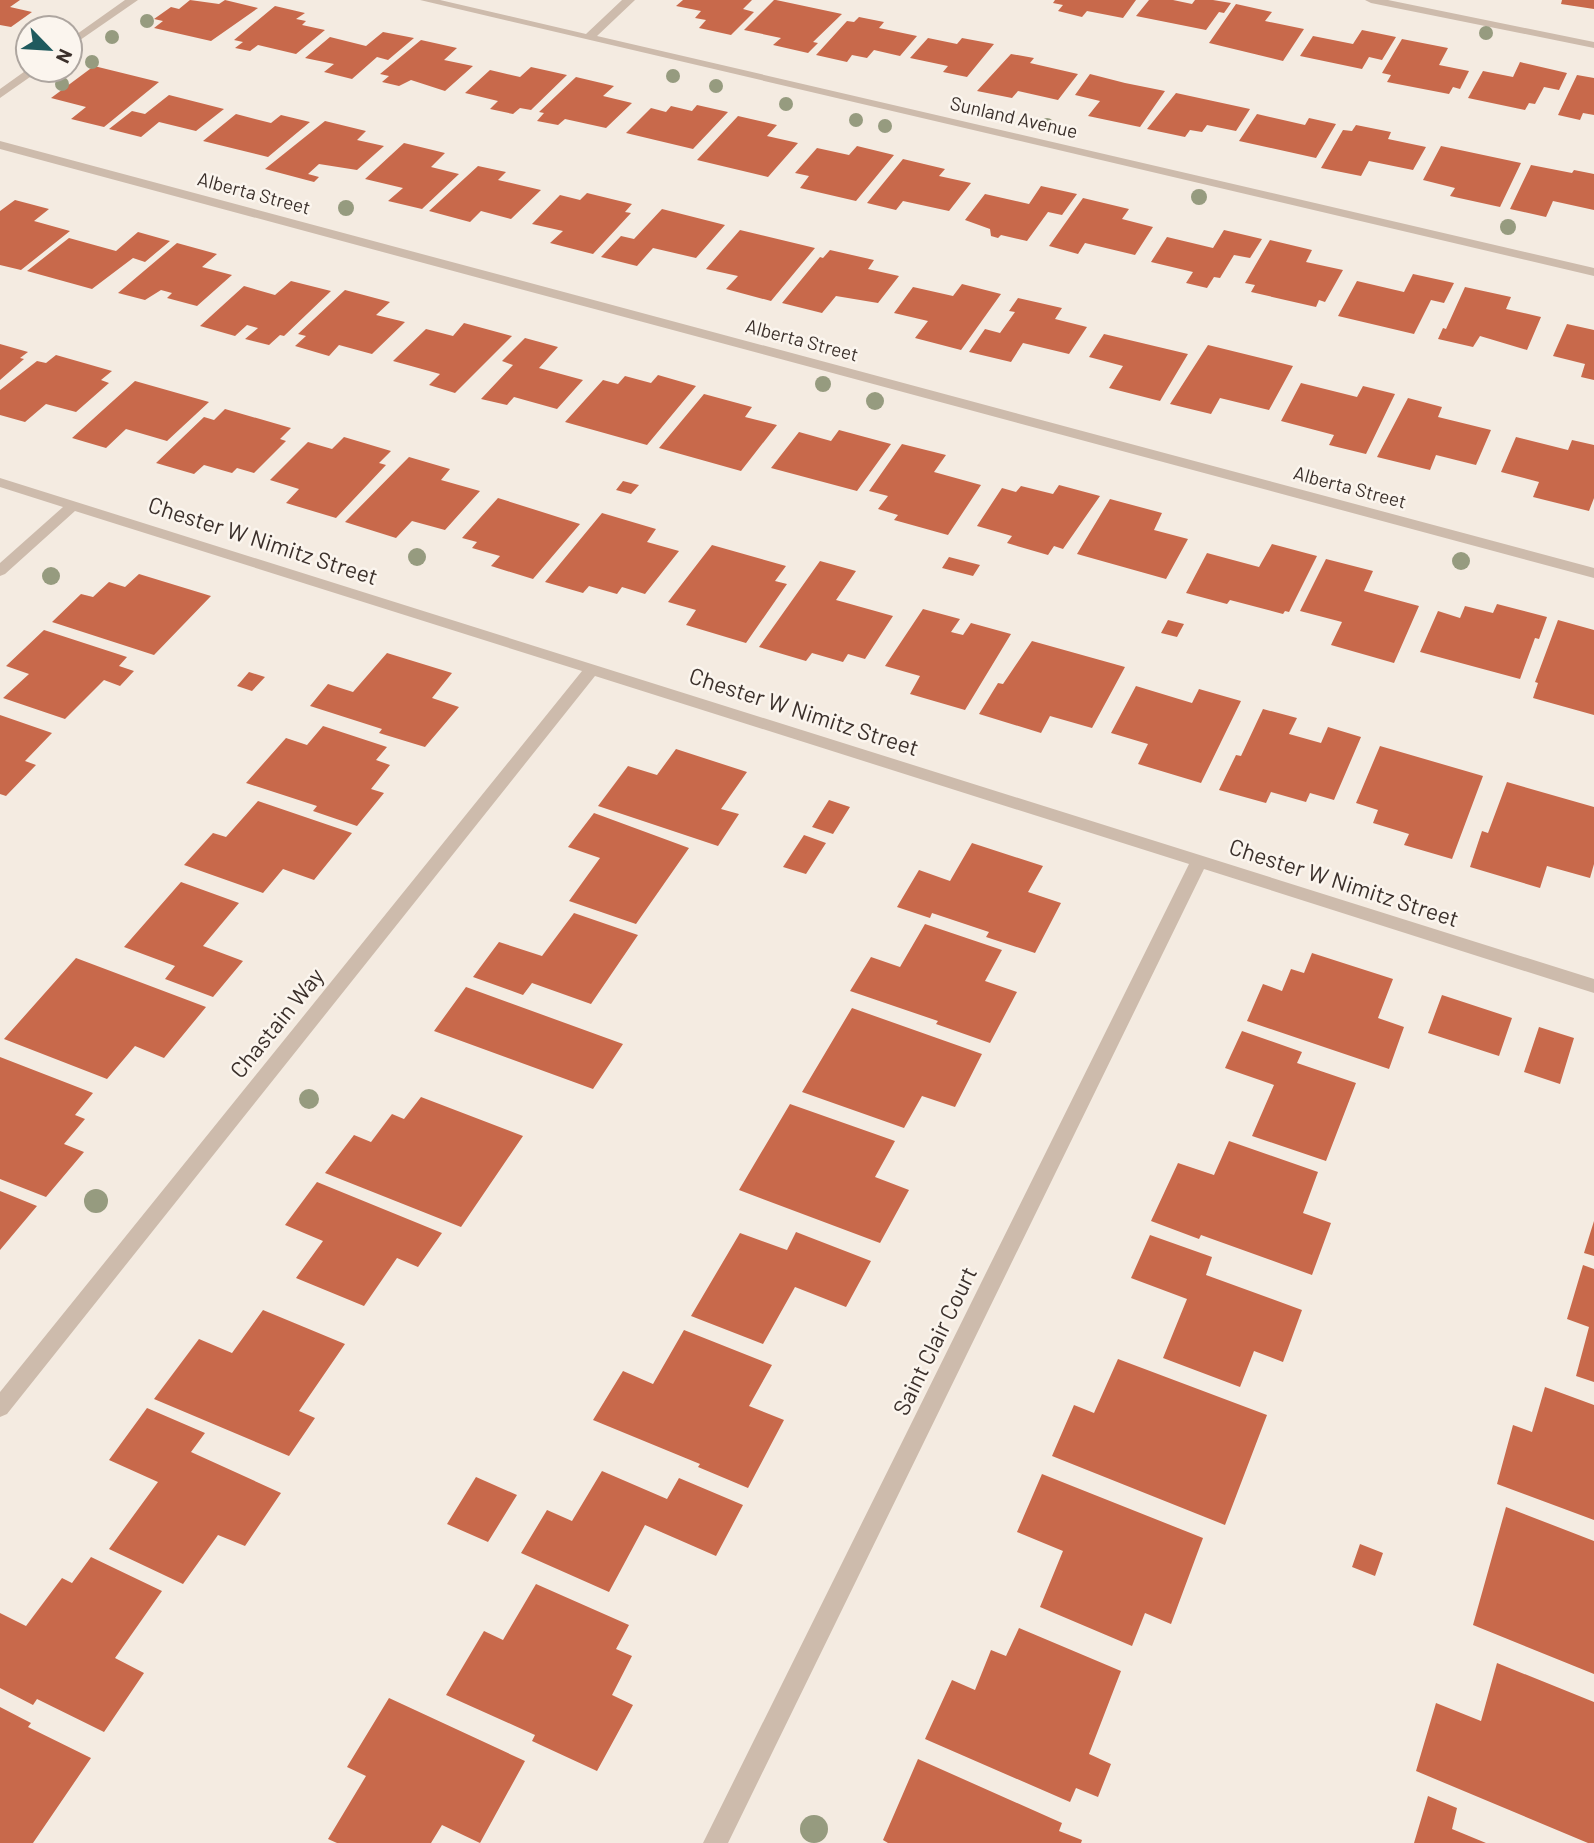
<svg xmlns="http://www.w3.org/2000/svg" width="1594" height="1843" viewBox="0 0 1594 1843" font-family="Barlow,sans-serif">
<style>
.building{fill:#c8694b}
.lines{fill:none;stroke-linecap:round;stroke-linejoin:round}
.minor{fill:#cdbbac;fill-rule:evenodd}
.tree{fill:#969b7f}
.labels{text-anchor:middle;stroke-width:5;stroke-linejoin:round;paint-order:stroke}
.far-street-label{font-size:19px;fill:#3b302b;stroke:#fbf5ee}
.street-label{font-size:23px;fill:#3b302b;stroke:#fbf5ee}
</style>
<rect width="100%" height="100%" fill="#f4ebe1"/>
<!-- building -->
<path class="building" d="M0 0H20L10 7 32 12 11 27 0 25Z
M190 0 219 4 225 0 258 8 211 41 154 28 163 21 154 19 171 7 179 9Z
M683 0H752L743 9 754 12 731 35 699 28 706 20 695 18 701 11 676 6Z
M774 0H776L842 14 813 42 818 43 808 53 773 45 781 38 744 30Z
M1055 0H1136L1123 18 1087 11 1082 17 1058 11 1063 5 1053 3Z
M1149 0H1173L1192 4 1195 0H1213L1231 3 1224 13 1219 12 1206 30 1136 16Z
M1562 0H1594V9L1561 4Z
M1236 4 1272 12 1265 21 1304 29 1283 61 1209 43Z
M275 6 305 13 296 19 306 21 302 25 325 30 296 54 258 45 250 51 235 48 243 42 234 40Z
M859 17 884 22 879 28 917 36 900 56 874 50 867 58 852 55 847 62 816 55 847 21 854 22Z
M1362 30 1396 37 1382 60 1369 57 1362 69 1300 56 1313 36 1353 44Z
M383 32 414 38 388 60 377 57 352 79 324 72 334 64 305 58 330 37 366 46Z
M928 38 957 44 962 38 994 44 967 77 943 72 948 66 910 58Z
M1402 39 1448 48 1439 65 1469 71 1460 89 1453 87 1449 94 1387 82 1391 75 1382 73Z
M421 40 457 48 444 60 473 66 445 91 411 80 399 86 382 82 389 76 380 74Z
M1011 54 1034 58 1030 63 1078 74 1058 100 1018 91 1012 98 977 91Z
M1520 62 1567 73 1559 90 1544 87 1535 104 1529 103 1525 110 1468 98 1483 71 1513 77Z
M94 66 159 82 104 127 71 119 86 107 51 98Z
M531 67 567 75 531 110 520 108 513 114 490 109 498 101 465 93 490 70 520 77Z
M1090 74 1125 83 1165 91 1140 127 1088 116 1100 101 1075 95Z
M1577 75 1594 78V115L1583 113 1580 120 1558 115Z
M576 77 614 86 603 96 632 103 606 128 565 119 558 125 537 121 544 113 539 112Z
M1176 93 1250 109 1236 131 1207 125 1202 132 1190 130 1185 137 1147 129Z
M169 95 224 109 196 131 159 122 141 137 109 129 132 111 145 114Z
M697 105 728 112 693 149 626 133 651 108 666 112 671 106 692 111Z
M236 114 271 123 281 115 310 122 268 157 203 141Z
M1257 114 1305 125 1309 118 1336 124 1316 158 1239 141Z
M738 116 777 125 767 136 798 143 768 177 697 160Z
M325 121 366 131 357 140 384 146 357 170 319 164 308 174 319 177 314 182 265 169Z
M1356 125 1391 132 1388 139 1426 147 1413 170 1369 161 1361 176 1321 168 1343 130 1352 131Z
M404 143 445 153 431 167 459 174 422 209 388 201 403 188 365 179Z
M857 146 894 155 856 201 800 188 809 176 795 173 817 148 849 155Z
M1441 146 1521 163 1500 207 1450 196 1455 188 1423 180Z
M903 159 945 169 939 176 971 183 949 211 903 201 896 210 867 203Z
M1531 165 1572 173 1574 170 1594 174V210L1553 201 1546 217 1510 209Z
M478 166 506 172 498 180 541 190 511 219 481 211 470 222 429 211Z
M1041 186 1077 194 1062 215 1048 212 1027 241 1001 235 998 238 991 236 990 229 965 220 985 194 1029 204Z
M587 193 632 204 625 212 631 213 593 254 550 243 563 231 532 224 560 195 580 200Z
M1083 198 1129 209 1122 219 1153 227 1135 255 1085 243 1078 254 1049 246Z
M15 200 49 209 34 221 70 231 21 270 0 265V211Z
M662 209 725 225 696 258 653 248 637 266 601 257 621 236 634 239Z
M740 230 815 248 771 301 726 289 738 276 706 269Z
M1224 230 1262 239 1250 258 1234 255 1220 278 1214 277 1207 288 1186 283 1193 272 1151 262 1167 237 1213 248Z
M138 232 170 241 145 262 133 258 92 289 27 271 69 238 116 251Z
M1270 240 1312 250 1306 262 1343 270 1325 302 1319 300 1316 307 1251 292 1255 285 1245 283Z
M177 243 217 254 202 267 232 275 197 306 167 298 172 293 161 290 145 300 118 293Z
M830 250 874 260 868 269 899 276 878 303 836 296 822 313 782 303 820 257 823 258Z
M1413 274 1454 283 1444 303 1431 300 1414 334 1338 316 1357 281 1404 292Z
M291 281 331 291 284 336 280 335 269 345 245 339 258 328 247 325 235 336 200 326 244 286 275 295Z
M962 284 1001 294 961 350 915 338 928 321 894 313 913 287 953 296Z
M1465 287 1511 297 1506 309 1541 317 1527 350 1480 336 1473 347 1438 339 1443 328 1446 329Z
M345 290 390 302 376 315 405 322 372 354 339 345 329 356 295 346 306 336 298 334Z
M1018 298 1062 308 1055 319 1087 327 1069 354 1023 343 1011 362 969 352 985 329 1000 333 1015 312 1009 311Z
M464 323 512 336 455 393 429 385 440 374 393 361 426 329 453 336Z
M1567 324 1594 330V380L1581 377 1585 364 1553 356Z
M1104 334 1188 354 1160 401 1109 388 1123 366 1089 357Z
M525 338 558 347 539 368 583 380 557 409 514 397 507 405 481 399 513 365 502 361Z
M0 344 28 352 20 358 24 359 0 380Z
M1208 345 1293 366 1269 410 1220 398 1211 414 1170 404Z
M56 355 112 371 101 380 109 383 76 412 46 404 25 422 0 415V390L37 361 46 363Z
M658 375 696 386 647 445 565 422 603 380 618 384 625 376 651 383Z
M135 381 209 402 167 441 126 429 106 448 72 438Z
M1301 383 1357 397 1363 386 1395 394 1366 454 1329 445 1334 435 1281 421Z
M704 394 752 407 745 417 777 425 741 471 659 448Z
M1408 398 1442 407 1438 417 1491 430 1476 465 1436 455 1430 470 1377 457Z
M225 409 291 428 280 439 286 441 254 473 237 468 232 473 204 465 194 474 156 463 204 417 214 420Z
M839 430 891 444 857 491 771 468 799 432 831 441Z
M344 437 391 451 379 463 386 465 336 518 286 503 299 489 270 480 308 442 332 449Z
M1516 437 1568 450 1572 440 1594 445V498L1589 511 1533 497 1539 482 1501 472Z
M902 444 946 455 934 472 981 485 948 535 894 520 898 515 878 509 888 496 869 491Z
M409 457 450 469 441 480 480 491 445 530 412 521 396 538 345 522Z
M623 481 639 485 631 494 616 490Z
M1059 485 1100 496 1063 549 1054 546 1048 555 1007 543 1012 536 977 526 1002 488 1016 492 1021 486 1053 494Z
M498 498 580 524 533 579 491 566 500 556 472 548 477 542 462 538Z
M1110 499 1162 513 1154 530 1188 539 1166 579 1077 554Z
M602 513 656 529 647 542 679 551 645 594 622 587 617 594 589 586 583 593 545 582Z
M1272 544 1317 556 1289 612 1285 611 1283 614 1230 600 1227 604 1186 593 1207 553 1259 567Z
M712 545 786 566 775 581 787 584 746 643 686 625 696 610 668 602Z
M949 557 980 565 973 576 942 568Z
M1326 559 1373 571 1364 591 1419 606 1394 663 1331 645 1342 622 1300 611Z
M820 561 856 571 836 600 893 616 865 659 848 654 843 662 812 653 806 661 759 647Z
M139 574 211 596 154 655 52 622 81 594 93 597 109 582 125 587Z
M1497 604 1547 617 1539 639 1535 638 1520 679 1420 652 1438 611 1460 618 1465 606 1493 613Z
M923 609 960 619 951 632 963 635 971 623 1011 634 965 710 910 694 920 676 885 666Z
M1168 620 1184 624 1177 637 1161 633Z
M1558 620 1594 630V715L1533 698 1538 683 1535 682Z
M44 630 127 657 119 666 134 671 120 686 104 680 65 719 3 698 29 674 6 666Z
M1032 641 1125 667 1092 728 1050 716 1041 733 979 714 998 683 1003 684Z
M387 653 452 673 432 698 459 707 425 747 379 733 382 729 310 706 328 684 353 692Z
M249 672 265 677 252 691 237 686Z
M1136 686 1192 703 1199 689 1241 701 1201 783 1138 764 1148 744 1111 733Z
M1263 709 1297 718 1289 734 1321 743 1328 727 1361 737 1334 800 1310 793 1306 802 1271 792 1266 803 1219 790 1236 755 1241 756Z
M0 715 52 733 25 761 36 765 6 796 0 794Z
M323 726 387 747 376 760 390 765 371 789 384 793 357 826 313 811 317 806 246 783 286 738 307 745Z
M1380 746 1483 776 1452 859 1404 845 1409 834 1373 823 1378 810 1356 803Z
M676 749 747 772 721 809 739 814 718 846 598 806 628 766 657 775Z
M1507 782 1594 807V864L1590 878 1547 866 1540 888 1470 867 1482 831 1488 833Z
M829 800 850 807 833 834 812 827Z
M258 801 352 833 314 880 283 869 263 893 184 865 213 833 226 837Z
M594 813 689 848 636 924 569 901 600 858 568 847Z
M804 835 826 843 806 874 783 867Z
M972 843 1043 866 1028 892 1061 903 1035 953 986 937 989 932 932 913 930 918 897 907 919 870 950 881Z
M181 882 239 903 203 946 243 961 213 997 165 979 175 966 124 947Z
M574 913 638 935 591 1004 532 983 523 995 473 977 499 942 542 956Z
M925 924 1002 950 985 981 1017 992 990 1043 936 1024 938 1021 850 991 871 957 900 967Z
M1312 953 1393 979 1378 1018 1404 1027 1389 1069 1247 1021 1263 984 1282 991 1291 969 1304 973Z
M76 958 206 1007 164 1058 135 1046 107 1079 4 1039Z
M466 987 623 1044 593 1089 434 1031Z
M1442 995 1512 1018 1499 1056 1428 1033Z
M852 1008 982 1054 955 1107 922 1096 904 1128 802 1092Z
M1539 1027 1574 1038 1560 1084 1524 1072Z
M1242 1031 1302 1052 1297 1063 1356 1083 1326 1161 1252 1136 1274 1085 1225 1068Z
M0 1057 93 1093 75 1115 85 1119 64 1144 84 1152 46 1197 0 1179Z
M421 1097 523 1136 461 1227 325 1173 354 1135 371 1142 392 1114 404 1119Z
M790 1104 895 1141 875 1177 909 1190 880 1243 739 1190Z
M1229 1141 1318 1172 1303 1213 1331 1223 1312 1275 1201 1235 1199 1239 1151 1221 1178 1163 1214 1175Z
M317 1182 442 1233 418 1267 397 1258 364 1306 296 1278 323 1241 285 1225Z
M0 1191 37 1206 0 1250Z
M1594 1221V1256L1584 1253Z
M796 1232 871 1261 846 1307 795 1287 763 1344 691 1316 740 1233 787 1250Z
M1150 1235 1212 1257 1206 1275 1302 1310 1283 1362 1254 1351 1240 1387 1163 1358 1187 1299 1131 1278Z
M1583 1265 1594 1269V1382L1576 1376 1589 1327 1567 1319Z
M263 1310 345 1344 299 1411 315 1418 289 1456 154 1399 199 1339 232 1353Z
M684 1330 772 1365 749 1406 784 1420 748 1488 698 1467 700 1464 593 1420 623 1371 653 1384Z
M1118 1359 1267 1415 1225 1525 1052 1456 1074 1405 1094 1413Z
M1545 1387 1594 1405V1520L1497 1484 1513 1425 1532 1432Z
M147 1408 205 1433 191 1452 281 1493 245 1546 218 1535 183 1584 109 1549 158 1482 109 1460Z
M602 1471 667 1499 679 1478 743 1505 716 1556 645 1525 609 1592 521 1553 547 1510 572 1521Z
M1042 1474 1203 1538 1171 1624 1145 1613 1132 1646 1040 1607 1063 1551 1017 1532Z
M476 1477 517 1495 488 1542 447 1524Z
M1506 1507 1594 1541V1674L1473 1625Z
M1360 1544 1383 1553 1375 1576 1352 1567Z
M91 1557 162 1591 115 1658 144 1673 104 1732 37 1699 33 1705 0 1688V1613L26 1626 62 1578 72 1583Z
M536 1584 629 1625 616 1649 632 1656 612 1695 633 1705 597 1771 532 1741 535 1735 446 1695 484 1631 503 1640Z
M1019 1628 1121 1671 1089 1754 1111 1764 1098 1797 1076 1788 1070 1802 925 1739 952 1680 975 1690 991 1650 1006 1656Z
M1497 1663 1594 1702V1843H1588L1416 1771 1436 1703 1481 1721Z
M389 1698 525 1761 480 1843 442 1825 431 1843H337L328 1839 366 1776 347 1767Z
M0 1707 31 1723 28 1727 91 1758 33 1843H0Z
M918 1759 1062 1823 1059 1831 1082 1840 1081 1843H888L883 1840Z
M1428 1796 1457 1808 1452 1829 1486 1843H1414Z"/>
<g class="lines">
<!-- minor -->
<path class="minor" d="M125 0H138L70 47V39Z
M420 0H440L586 34 622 0H635L597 36 1594 268V276Z
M1365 0H1388L1594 42V48L1371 3Z
M28 69 40 70 0 98V89Z
M0 141 1594 568V578L0 149Z
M0 478 1594 979V993L1204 869 728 1843H703L1189 864 595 676 7 1414 0 1417V1392L582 671 75 511 5 574 0 576V563L63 507 0 487Z"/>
</g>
<!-- trees -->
<g class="tree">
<circle cx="147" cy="21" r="7"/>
<circle cx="1486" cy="33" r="7"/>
<circle cx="112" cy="37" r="7"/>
<circle cx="92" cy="62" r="7"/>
<circle cx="673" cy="76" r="7"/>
<circle cx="62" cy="84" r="7"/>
<circle cx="716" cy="86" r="7"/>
<circle cx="786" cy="104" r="7"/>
<circle cx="856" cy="120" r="7"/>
<circle cx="1047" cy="125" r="7"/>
<circle cx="885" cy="126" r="7"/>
<circle cx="1199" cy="197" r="8"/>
<circle cx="346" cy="208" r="8"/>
<circle cx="1508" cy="227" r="8"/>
<circle cx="823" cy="384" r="8"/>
<circle cx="875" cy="401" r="9"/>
<circle cx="417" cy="557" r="9"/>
<circle cx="1461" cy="561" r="9"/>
<circle cx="51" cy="576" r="9"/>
<circle cx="309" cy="1099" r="10"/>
<circle cx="96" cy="1201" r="12"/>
<circle cx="814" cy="1829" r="14"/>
</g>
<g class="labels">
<!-- far-street labels -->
<g class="far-street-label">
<text transform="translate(1014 117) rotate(13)" y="7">Sunland Avenue</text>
<text transform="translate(254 193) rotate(15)" y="7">Alberta Street</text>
<text transform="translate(802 340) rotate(15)" y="7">Alberta Street</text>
<text transform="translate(1350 487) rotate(15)" y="7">Alberta Street</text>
</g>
<!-- street labels -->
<g class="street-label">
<text transform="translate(263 541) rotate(18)" y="8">Chester W Nimitz Street</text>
<text transform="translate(804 712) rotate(18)" y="8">Chester W Nimitz Street</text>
<text transform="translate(1344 883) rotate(18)" y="8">Chester W Nimitz Street</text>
<text transform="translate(277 1023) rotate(-51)" y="8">Chastain Way</text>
<text transform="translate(935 1341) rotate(-64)" y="8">Saint Clair Court</text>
</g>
</g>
<!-- north arrow -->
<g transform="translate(49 49) rotate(115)"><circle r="33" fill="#fbf5ee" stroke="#aea6a0" stroke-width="2"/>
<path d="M0-5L12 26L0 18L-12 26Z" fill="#1f5a5e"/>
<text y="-10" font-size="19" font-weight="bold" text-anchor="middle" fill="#3b302b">N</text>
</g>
</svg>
